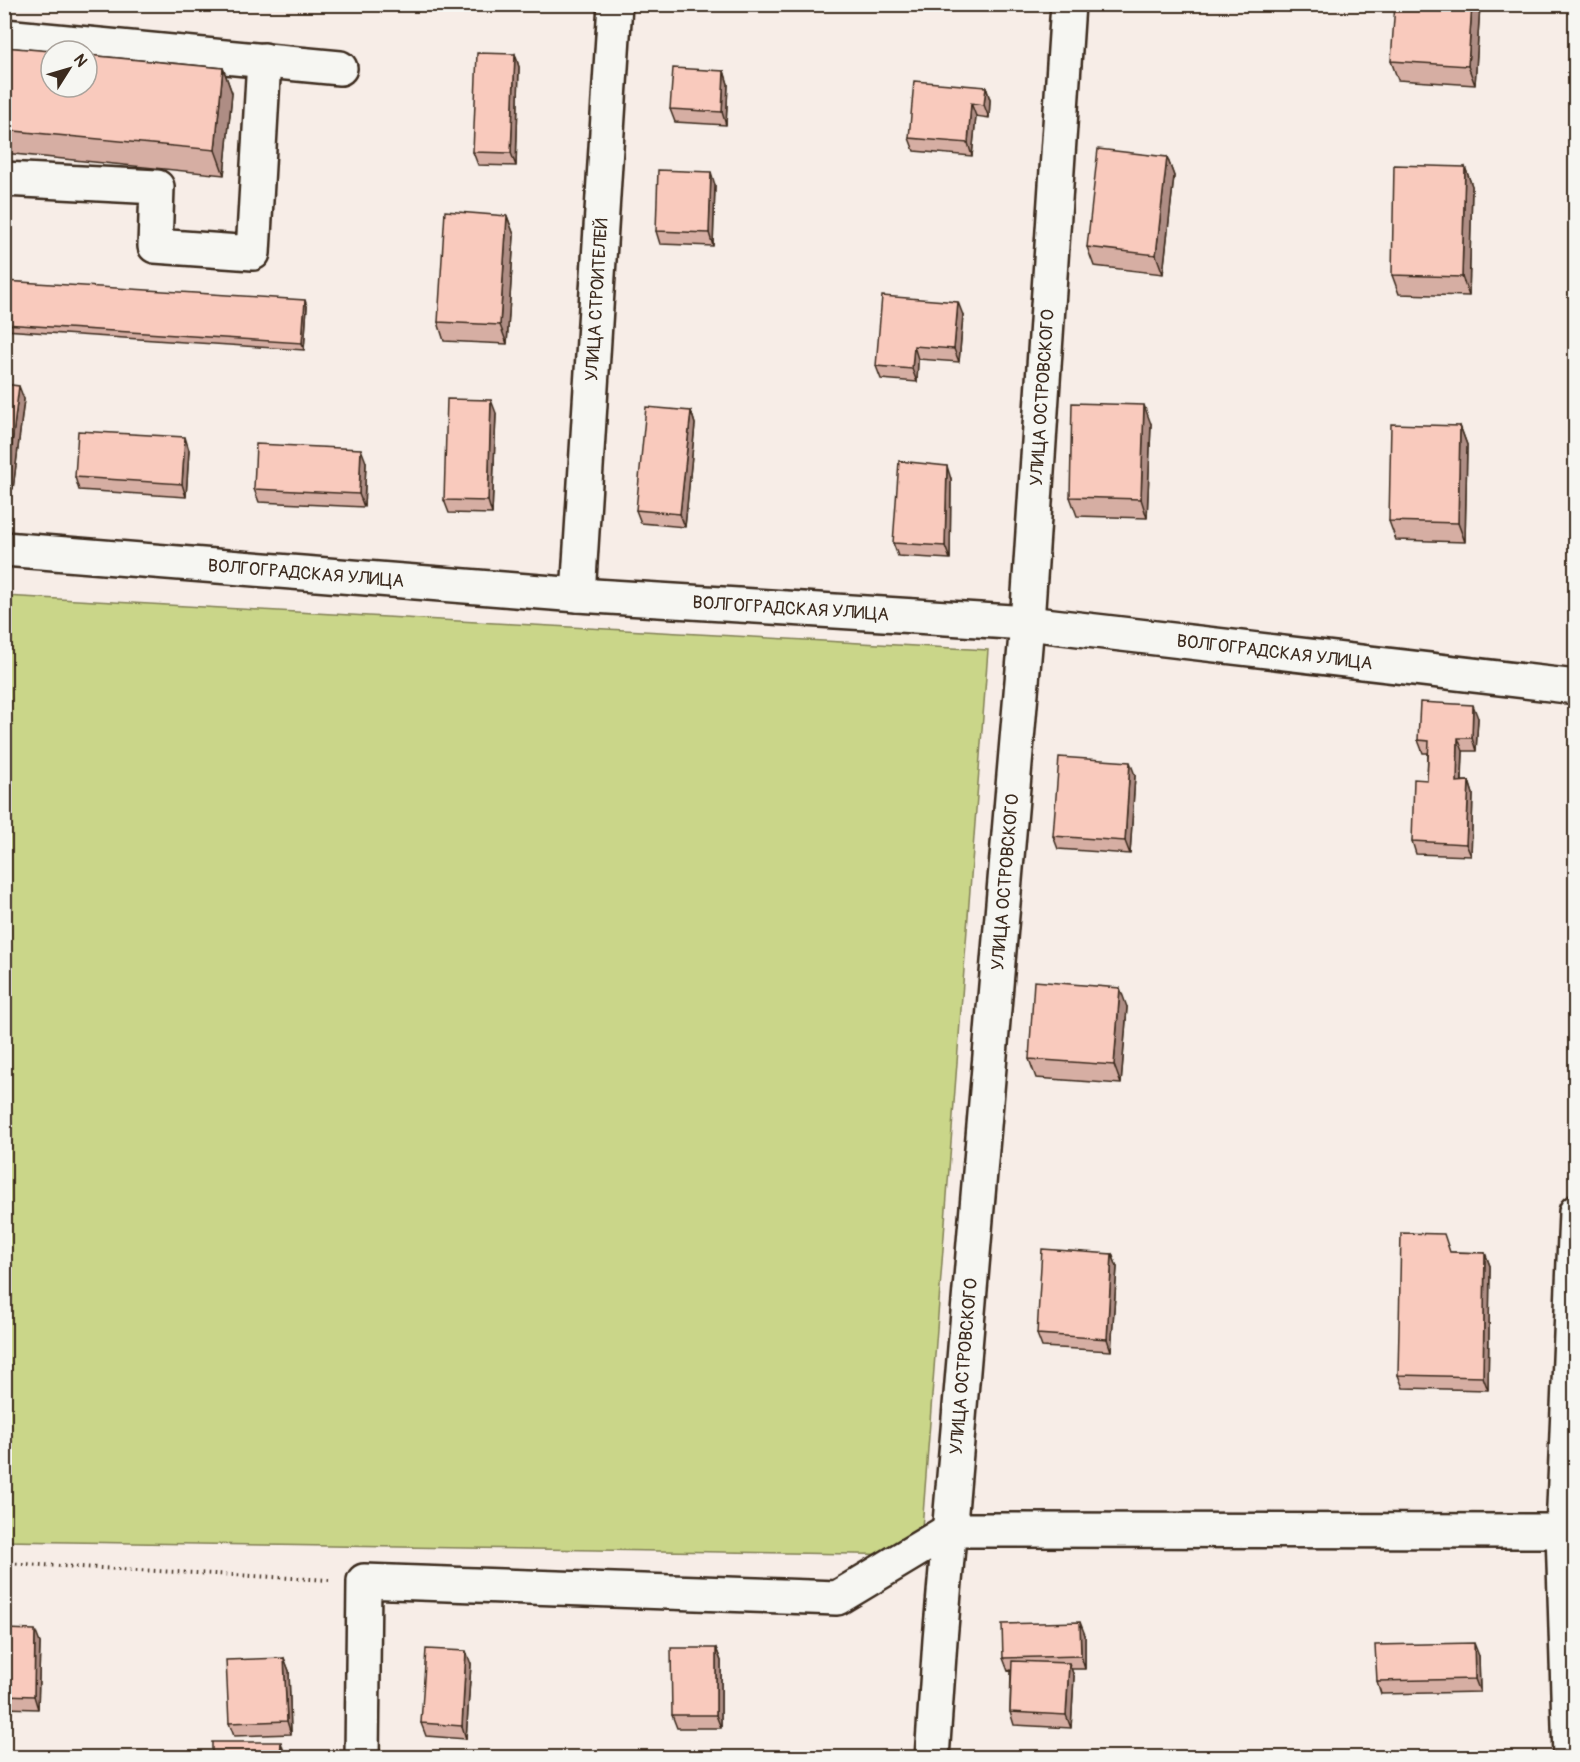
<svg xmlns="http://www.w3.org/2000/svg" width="1580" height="1762" viewBox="0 0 1580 1762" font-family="Pangolin,sans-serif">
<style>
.green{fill:#cad689;stroke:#828054;stroke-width:1.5}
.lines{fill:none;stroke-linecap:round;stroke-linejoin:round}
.minor-casing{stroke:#3b2a1e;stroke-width:38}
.path{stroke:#3b2a1e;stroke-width:4;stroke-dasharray:1.5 4.5;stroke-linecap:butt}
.minor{stroke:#f6f6f2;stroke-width:33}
.wall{fill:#d6aea3;stroke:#3b2a1e;stroke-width:1.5}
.shaded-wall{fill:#ae8d84;stroke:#3b2a1e;stroke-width:1.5}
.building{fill:#f9cabd;stroke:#3b2a1e;stroke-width:1.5}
.labels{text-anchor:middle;stroke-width:6;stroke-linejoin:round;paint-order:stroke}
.street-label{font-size:18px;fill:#3b2a1e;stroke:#f6f6f2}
</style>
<rect width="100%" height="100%" fill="#f7ede7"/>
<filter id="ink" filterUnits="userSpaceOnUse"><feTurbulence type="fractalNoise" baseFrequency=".0167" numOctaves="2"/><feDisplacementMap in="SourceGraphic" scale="12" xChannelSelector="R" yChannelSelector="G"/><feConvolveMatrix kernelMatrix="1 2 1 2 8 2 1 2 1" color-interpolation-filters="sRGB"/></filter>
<g filter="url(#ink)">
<!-- green -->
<path class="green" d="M4 596 988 650 920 1555 5 1541Z"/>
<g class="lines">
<!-- minor casing -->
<g class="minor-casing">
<g id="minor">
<path d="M4 36 340 68"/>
<path d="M4 179 157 187 155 246 253 253 264 60"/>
<path id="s1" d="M4 549 578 595 1027 623 1576 687"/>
<path id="s2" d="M578 595 615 4"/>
<path d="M362 1758 364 1581 837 1598 950 1530 1576 1531"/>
<path id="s3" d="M932 1758 940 1640 1027 623 1068 4"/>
<path d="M1570 1758 1563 1531 1576 1212"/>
</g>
</g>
<!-- path -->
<path class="path" d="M4 1563 330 1580"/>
<!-- minor -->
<use href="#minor" class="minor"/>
</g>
<!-- wall -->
<path class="wall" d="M1480 4 1475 85 1398 80 1391 61Z
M4 47 223 68 232 93 224 175 4 153Z
M515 54 519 67 516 166 478 165 473 152Z
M724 71 728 84 726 125 675 122 670 109Z
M986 87 990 100 989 118 976 116 972 156 914 151 909 138Z
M1167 157 1174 176 1163 274 1094 266 1087 247Z
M1465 167 1472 186 1469 296 1399 294 1392 275Z
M715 185 713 246 660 244 656 231Z
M507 216 514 235 507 344 444 341 438 322Z
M4 281 307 306 304 350 4 330Z
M963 315 959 362 918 359 917 382 881 379 876 366Z
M4 384 24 399 13 489 4 488Z
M691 411 695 424 685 527 641 523 636 510Z
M496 413 492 514 449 513 444 500Z
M1151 424 1147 518 1077 516 1070 497Z
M1460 426 1467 445 1465 542 1396 540 1389 521Z
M189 450 186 497 79 490 75 477Z
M366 462 364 507 259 502 254 489Z
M951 479 950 559 898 556 893 543Z
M1478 718 1476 751H1463L1462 781H1469L1473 794 1471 856 1416 854 1412 841 1427 780 1428 753H1423L1418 740Z
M1135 775 1130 854 1058 849 1053 836Z
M1127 1007 1121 1084 1036 1078 1029 1059Z
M1451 1252 1485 1253 1490 1266 1488 1390 1403 1388 1398 1375Z
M1112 1254 1117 1267 1111 1351 1042 1347 1037 1334Z
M4 1629 40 1643 38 1709 4 1708Z
M1085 1635V1669H1071L1074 1676 1071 1728 1014 1725 1010 1712 1011 1670 1008 1671 1003 1658Z
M716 1648 721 1661V1728H677L672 1715Z
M1479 1656 1480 1692 1381 1694 1377 1681Z
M284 1658 289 1671 291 1734 234 1736 229 1723Z
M471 1664 466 1739 426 1736 421 1723Z"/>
<!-- shaded-wall -->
<path class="shaded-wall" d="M1472 4H1480L1475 85 1468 66Z
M515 54 519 67 516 166 511 153Z
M223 68 232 93 224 175 215 150Z
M724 71 728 84 726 125 722 112Z
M986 87 990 100 989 118 984 105Z
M971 103 976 116 972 156 968 143Z
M1167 157 1174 176 1163 274 1156 255Z
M1465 167 1472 186 1469 296 1462 277Z
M711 172 715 185 713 246 709 233Z
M507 216 514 235 507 344 500 325Z
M305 300 307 306 304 350 302 343Z
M958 302 963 315 959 362 954 349Z
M914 346 918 359 917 382 912 369Z
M19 386 24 399 13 489 8 476Z
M491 400 496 413 492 514 488 501Z
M1144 405 1151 424 1147 518 1141 499Z
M691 411 695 424 685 527 680 514Z
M1460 426 1467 445 1465 542 1458 523Z
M185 437 189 450 186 497 182 484Z
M361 449 366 462 364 507 359 494Z
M947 466 951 479 950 559 945 546Z
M1473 705 1478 718 1476 751 1472 738Z
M1458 738 1463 751 1461 795 1457 782Z
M1130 762 1135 775 1130 854 1125 841Z
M1469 781 1473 794 1471 856 1466 844Z
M1120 988 1127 1007 1121 1084 1114 1065Z
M1485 1253 1490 1266 1488 1390 1483 1377Z
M1112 1254 1117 1267 1111 1351 1107 1339Z
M1080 1622 1085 1635V1669L1081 1656Z
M35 1630 40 1643 38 1709 34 1696Z
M1474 1643 1479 1656 1480 1692 1475 1679Z
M716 1648 721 1661V1728L716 1715Z
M466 1651 471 1664 466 1739 462 1726Z
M284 1658 289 1671 291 1734 287 1721Z
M1069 1663 1074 1676 1071 1728 1066 1715Z
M281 1742 285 1755V1758H280Z"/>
<!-- building -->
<path class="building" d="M1395 4H1472L1468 66 1391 61Z
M4 47 51 51V87H87V55L223 68 215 150 4 130Z
M477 53 515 54 511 153 473 152Z
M673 68 724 71 722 112 670 109Z
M914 81 986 87 984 105 971 103 968 143 909 138Z
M1098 149 1167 157 1156 255 1087 247Z
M1394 165 1465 167 1462 277 1392 275Z
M658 170 711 172 709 233 656 231Z
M445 211 507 216 500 325 438 322Z
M4 281 305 300 302 343 4 324Z
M882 296 958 302 954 349 914 346 912 369 876 366Z
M4 384 19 386 8 476H4Z
M447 399 491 400 488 501 444 500Z
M1072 403 1144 405 1141 499 1070 497Z
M646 407 691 411 680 514 636 510Z
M1391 424 1460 426 1458 523 1389 521Z
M78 431 185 437 182 484 75 477Z
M256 444 361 449 359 494 254 489Z
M899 461 947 466 945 546 893 543Z
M1420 702 1473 705 1472 738H1458L1457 782 1469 781 1466 844 1412 841 1414 779 1427 780 1429 741 1418 740Z
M1059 757 1130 762 1125 841 1053 836Z
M1034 981 1120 988 1114 1065 1029 1059Z
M1401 1233 1444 1234 1450 1252 1485 1253 1483 1377 1398 1375Z
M1042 1249 1112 1254 1107 1339 1037 1334Z
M1080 1622 1081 1656 1003 1658 1002 1624Z
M4 1629 35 1630 34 1696 4 1695Z
M1474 1643 1475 1679 1377 1681 1375 1645Z
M671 1648H716V1715H672Z
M426 1649 466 1651 462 1726 421 1723Z
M284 1658 287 1721 229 1723 226 1660Z
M1012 1661 1069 1663 1066 1715 1010 1712Z
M212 1742H281L280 1758H212Z
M4 1751 26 1753 25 1758H4Z"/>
</g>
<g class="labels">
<!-- street labels -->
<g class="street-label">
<text dy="6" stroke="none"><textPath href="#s2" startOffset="296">УЛИЦА СТРОИТЕЛЕЙ</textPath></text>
<text dy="6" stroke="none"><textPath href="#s3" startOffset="1365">УЛИЦА ОСТРОВСКОГО</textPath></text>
<text dy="6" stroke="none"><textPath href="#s1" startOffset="303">ВОЛГОГРАДСКАЯ УЛИЦА</textPath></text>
<text dy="6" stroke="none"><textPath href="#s1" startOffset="789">ВОЛГОГРАДСКАЯ УЛИЦА</textPath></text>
<text dy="6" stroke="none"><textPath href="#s1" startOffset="1275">ВОЛГОГРАДСКАЯ УЛИЦА</textPath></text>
<text dy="6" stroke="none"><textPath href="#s3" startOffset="879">УЛИЦА ОСТРОВСКОГО</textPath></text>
<text dy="6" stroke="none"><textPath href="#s3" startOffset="393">УЛИЦА ОСТРОВСКОГО</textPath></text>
</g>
</g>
<!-- margin -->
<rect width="1580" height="1762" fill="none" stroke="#f6f6f2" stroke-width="24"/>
<rect x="12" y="12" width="1556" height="1738" fill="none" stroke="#3b2a1e" stroke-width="2" filter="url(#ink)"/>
<!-- north arrow -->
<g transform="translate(69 69) rotate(53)"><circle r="28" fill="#f6f6f2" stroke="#aba49d" stroke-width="1.5"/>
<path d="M0-4.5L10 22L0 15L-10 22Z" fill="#3b2a1e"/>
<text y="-9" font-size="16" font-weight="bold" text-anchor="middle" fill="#3b2a1e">N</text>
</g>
</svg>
